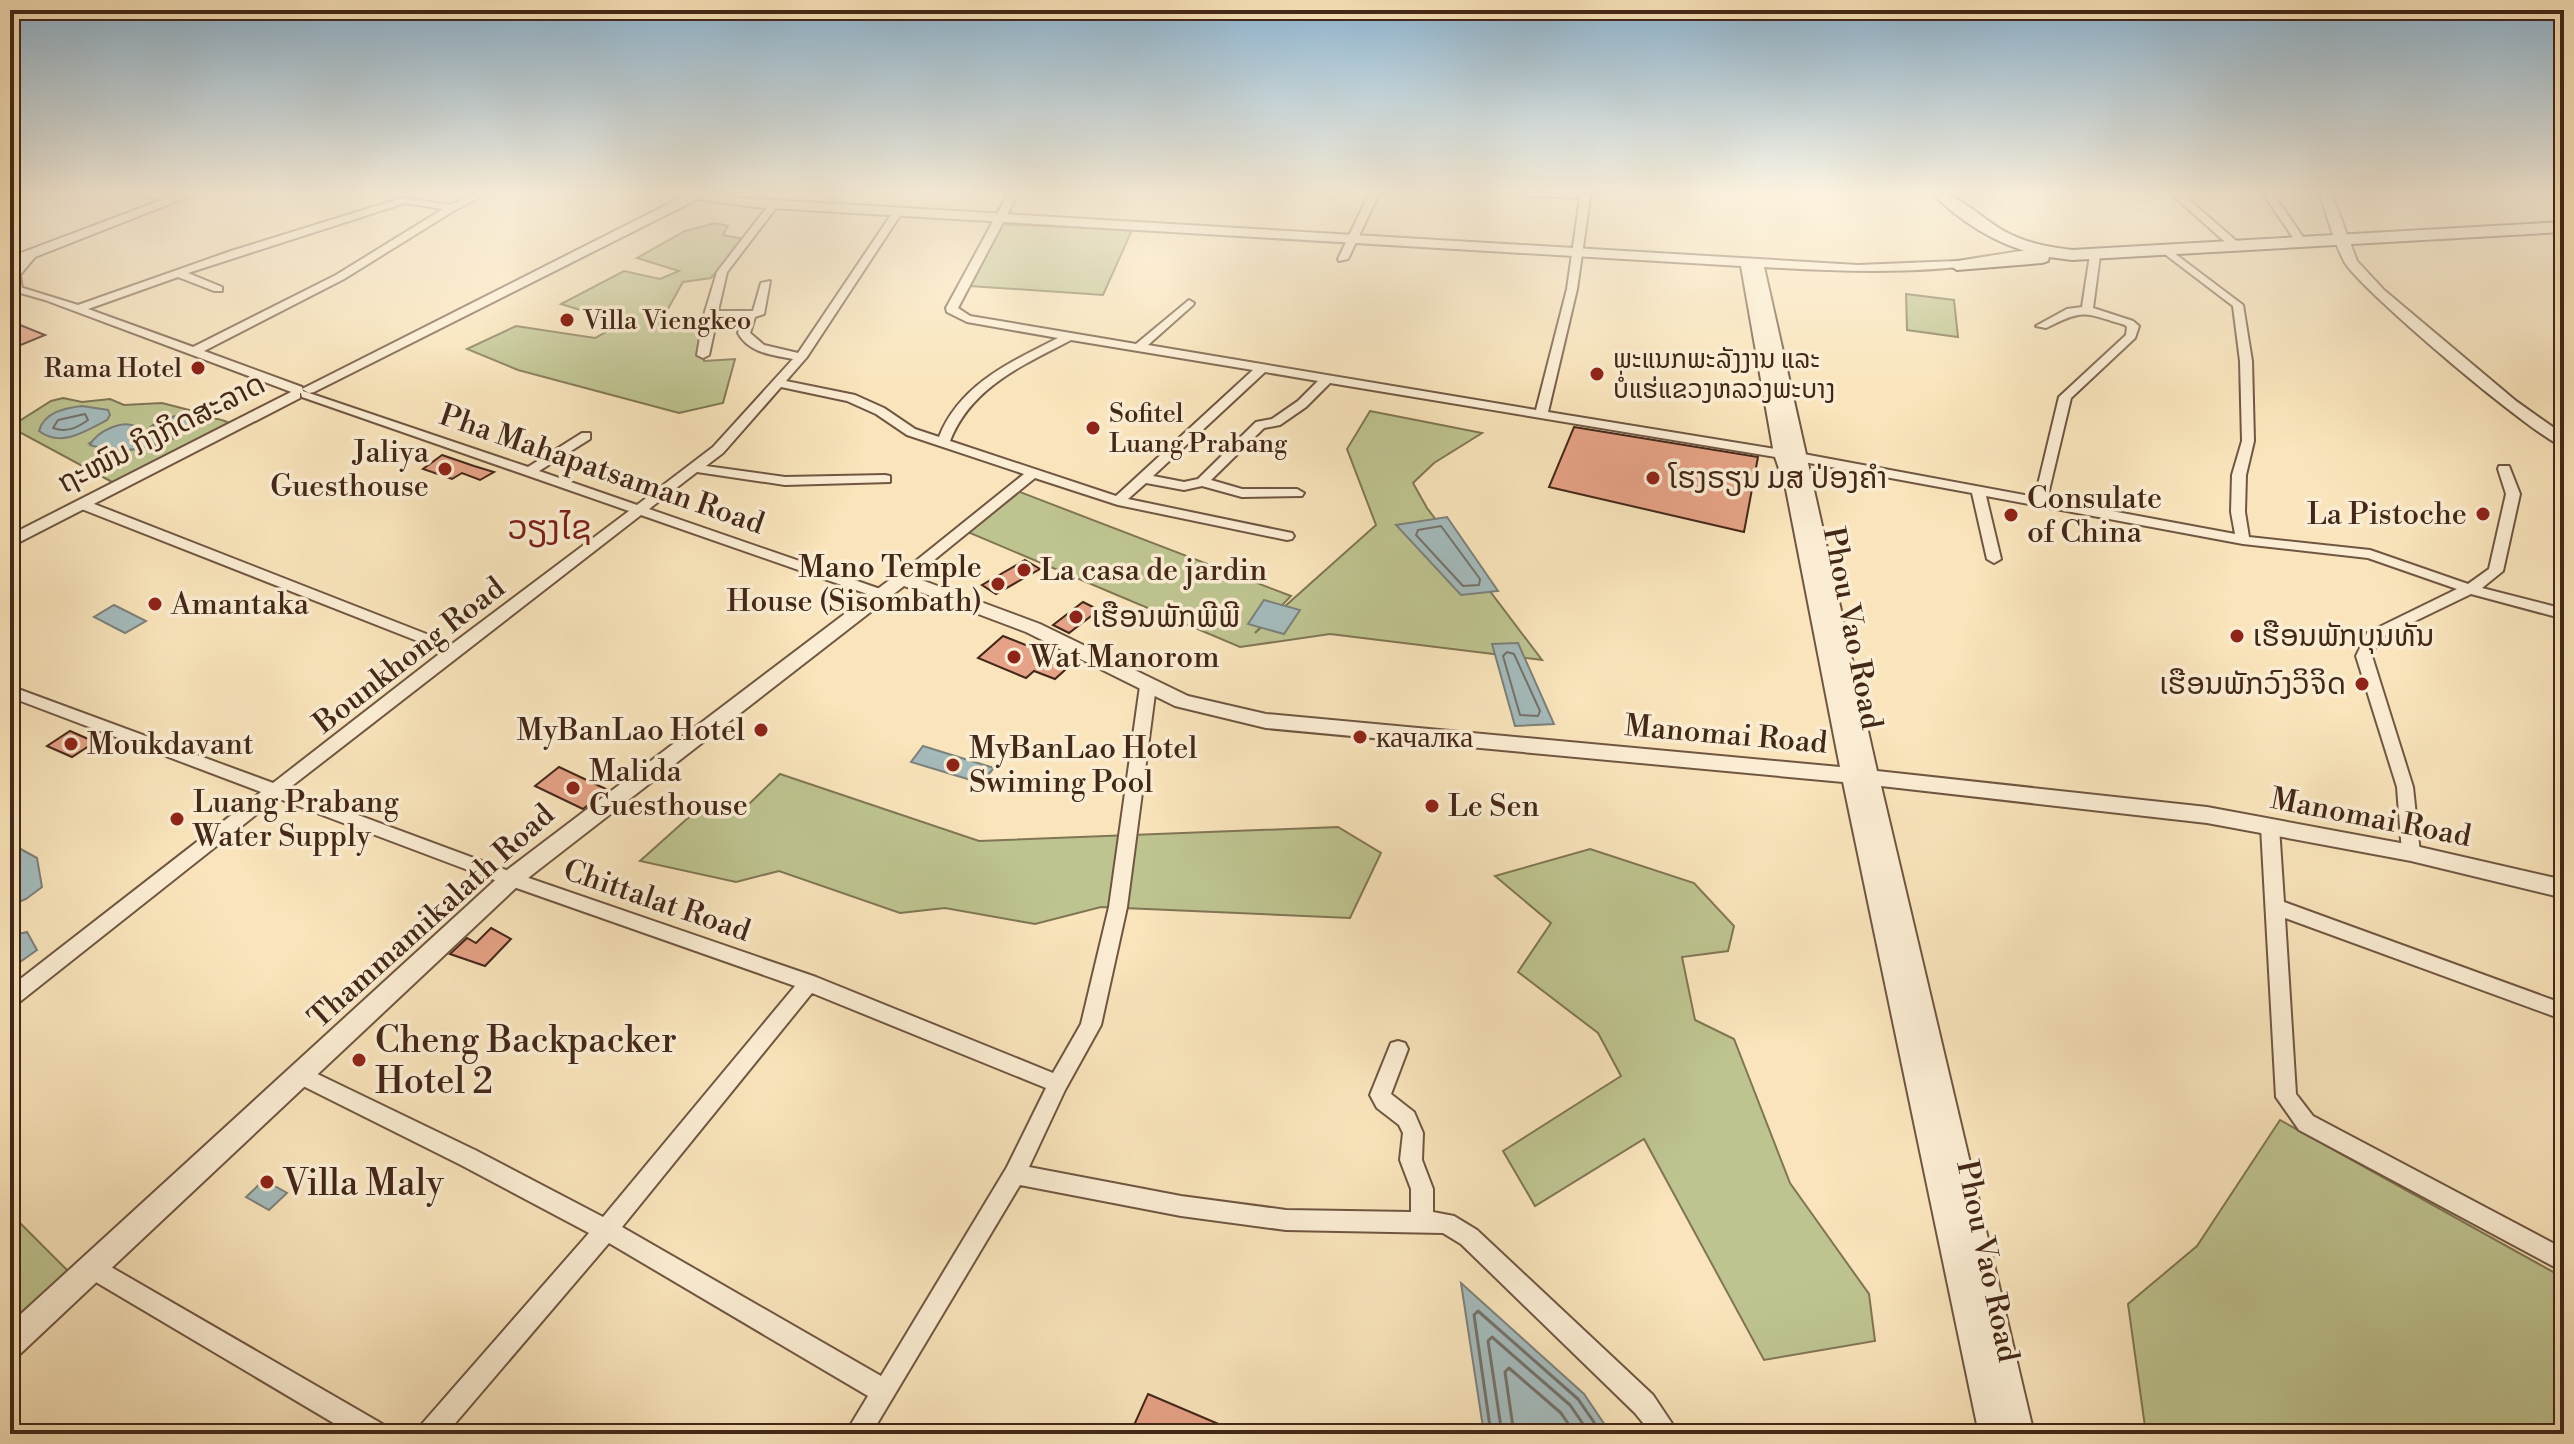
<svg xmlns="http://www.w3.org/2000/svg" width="2574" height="1444" viewBox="0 0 2574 1444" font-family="'Libre Bodoni','Noto Sans Lao',serif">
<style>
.green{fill:#bec490;stroke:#807654;stroke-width:2}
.water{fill:#a4bbbc;stroke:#7d807a;stroke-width:2}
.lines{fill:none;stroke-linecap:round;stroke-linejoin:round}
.shore-far1{stroke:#74716a;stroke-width:2}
.shore{stroke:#74716a;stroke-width:3}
.building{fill:#e6a286;stroke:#432718;stroke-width:2}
.minor-casing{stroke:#705641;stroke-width:4}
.tertiary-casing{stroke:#705641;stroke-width:4}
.secondary-casing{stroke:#432718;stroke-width:4}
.minor{fill:#fbedd3;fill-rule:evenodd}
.tertiary{fill:#fbedd3;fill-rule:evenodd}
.secondary{fill:#fbedd3;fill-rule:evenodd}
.poi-dot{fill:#8f2418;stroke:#fbedd3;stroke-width:3}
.labels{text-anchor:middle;stroke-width:7;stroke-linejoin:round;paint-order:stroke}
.far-poi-label{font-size:26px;fill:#432718;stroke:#fbedd3;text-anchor:start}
.street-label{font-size:30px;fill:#432718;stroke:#fbedd3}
.poi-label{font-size:30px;fill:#432718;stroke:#fbedd3;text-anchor:start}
.quarter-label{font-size:34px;fill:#7a1f14;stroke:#fbedd3}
.near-poi-label{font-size:36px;fill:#432718;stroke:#fbedd3;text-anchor:start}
</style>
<rect width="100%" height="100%" fill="#f9e4bb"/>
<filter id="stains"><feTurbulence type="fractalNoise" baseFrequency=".0025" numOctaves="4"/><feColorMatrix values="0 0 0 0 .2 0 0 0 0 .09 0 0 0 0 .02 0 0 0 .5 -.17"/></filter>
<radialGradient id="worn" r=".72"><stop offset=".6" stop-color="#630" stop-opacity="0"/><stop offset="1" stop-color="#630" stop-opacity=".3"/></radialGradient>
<!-- green -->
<path class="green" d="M715 223 728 226 723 235 744 239 711 278 683 282 660 323 703 320 704 361 735 359 723 403 679 413 518 370 467 349 516 326 595 338 622 323 561 304 624 271 660 279 679 271 637 258 685 231Z
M1002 224 1132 230 1103 295 970 286Z
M1906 294 1954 300 1958 337 1907 330Z
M63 398 82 402 110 399 124 405 162 403 193 411C182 415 162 418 153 425 145 432 144 436 131 437L128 434 130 430 112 428 90 443C108 443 146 450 161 444 189 435 199 408 229 423L114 483 10 427 51 401Z
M1370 411 1482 433 1434 463 1413 483 1427 508 1542 660 1330 634 1240 647 963 530 1012 489 1291 596 1255 633 1376 525 1347 449Z
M780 774 979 841 1338 827 1381 853 1350 918 1101 907 1035 924 945 908 900 913 779 871 736 882 640 861 708 800 748 805Z
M1590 849 1694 883 1734 926 1728 951 1682 957 1695 1020 1734 1039 1790 1183 1869 1294 1875 1341 1764 1360 1644 1139 1535 1206 1503 1151 1621 1076 1598 1033 1518 972 1551 923 1495 876Z
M2280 1120 2564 1278V1434H2146L2128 1304 2197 1246Z
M10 1213 69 1272 10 1327Z"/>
<!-- water -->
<path class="water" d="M82 406 108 410 110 415 107 420C86 431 61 448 39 431 44 412 65 408 82 406Z
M193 411 208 417C168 440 138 460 90 445 97 431 123 419 137 427L128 434C142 440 146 431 155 425 164 418 182 415 193 411Z
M1447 517 1498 591 1461 595 1396 525Z
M1264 600 1300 610 1284 634 1248 624Z
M114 605 146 621 125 633 94 617Z
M1518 643 1554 724 1515 726 1492 644Z
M923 746 994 768 981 783 911 762Z
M17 847 37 858 42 887 26 899 10 906V849Z
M27 932 37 950 10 969V936Z
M264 1180 287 1193 269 1210 246 1197Z
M1461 1283 1584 1394 1611 1434H1484Z"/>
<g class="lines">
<!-- shore-far1 -->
<path class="shore-far1" d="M85 414 88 420C77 428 66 433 53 428L58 420Z
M1441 526 1480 579 1479 585 1463 586 1416 535 1418 530Z
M1507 652 1514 654 1540 711 1538 716 1520 715 1503 656Z"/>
<!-- shore -->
<path class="shore" d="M1491 1434 1474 1315 1478 1311 1578 1399 1602 1434
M1502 1434 1488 1341 1492 1337 1570 1405 1590 1434
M1514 1434 1505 1372 1509 1368 1561 1413 1575 1434"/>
</g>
<!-- building -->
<path class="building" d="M10 321 45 335 16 347 10 345Z
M1574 427 1758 457 1744 532 1549 487Z
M442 455 474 466 494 472 480 480 462 473 452 479 423 469Z
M1025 560 1040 569 996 594 982 585Z
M1083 602 1099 610 1069 633 1053 625Z
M1003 636 1051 655 1045 661 1066 669 1055 679 1034 671 1026 678 978 658Z
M70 731 95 742 72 757 47 746Z
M559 767 608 790 583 809 535 786Z
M491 928 511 939 485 966 450 954 467 938 476 943Z
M1148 1394 1242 1434H1130Z"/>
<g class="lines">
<!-- minor casing -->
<g class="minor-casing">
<path id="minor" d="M132 192H150L176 200 171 203Z
M477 192H490L455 210 344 279 204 351 302 387 303 391 528 467 582 433H590V439L539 471 637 505 713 447 793 359C772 355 749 353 738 333L744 318H717L709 355 703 358 697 355 704 315 717 272 771 202 779 204 727 272 718 311H753L761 283 770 281 764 314 755 317 750 333 764 345 798 353 895 209H901L903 211 807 357 786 381 855 395 884 408 915 429 939 437C960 384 1011 362 1058 338L967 322 947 312 946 308 1009 192H1019L958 308 970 316 1136 344 1189 300 1194 303 1193 305 1148 345 1536 410 1567 289 1580 198 1513 195 1508 192H1588L1590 198 1577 289 1548 412 1782 450 2035 497 2059 397 2126 335 2127 327 2125 325C2084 313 2085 308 2046 328L2036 326 2067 309 2082 307 2090 255 2095 252 2100 255 2093 308 2133 321 2139 326 2135 338 2071 398 2047 499 2235 534 2231 512 2232 475 2242 441 2240 361 2233 306 2162 252V248L2166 247 2243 305 2252 361 2254 441 2246 475 2245 512 2249 537 2370 550 2468 584 2489 569 2506 494 2498 469 2499 466H2509L2520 494 2503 571 2482 588 2564 609V619L2471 594 2378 639 2372 656 2413 787 2420 853 2417 858H2405L2402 853 2397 787 2356 656 2367 633 2457 589 2368 558 2243 544 1986 496 2001 559 1994 563 1987 559 1972 493 1782 458 1330 383 1306 407 1280 425 1264 428 1211 480 1242 489H1297L1304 493 1302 496 1242 497 1202 486 1184 490 1146 483 1128 499 1287 532 1292 533 1294 536 1292 539 1287 540 1118 505 1035 478 907 582 902 583 895 579 897 576 1024 474 907 435 876 414 847 401 781 387 723 453 706 466 785 477 885 475 890 476V482L785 485 697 472 649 509 886 591 888 594 886 597H876L641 515 288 789 517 874 816 977 1053 1073 1081 1024 1109 907 1140 686 1142 682H1154L1156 686 1127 907 1101 1025 1065 1090 1029 1167 1181 1196 1286 1210 1411 1212V1189L1400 1160 1403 1133 1399 1125 1377 1108 1370 1095 1391 1043 1398 1041 1405 1043 1408 1049 1391 1094 1414 1112 1423 1133 1422 1160 1433 1189V1212L1454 1216 1477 1230 1653 1395 1679 1434H1652L1635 1413 1461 1244 1443 1233 1286 1230 1181 1216 1020 1185 871 1434H845L868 1396 609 1243 446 1434H418L421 1425 589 1233 461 1165 293 1081 290 1075 293 1069 300 1066 307 1069 477 1151 603 1217 795 986 505 884 277 798 17 1004 10 1006V987L261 792 10 697V686L273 783 443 651 79 508V502H89L452 644 629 511 302 397 301 393H294L45 300 10 290V284L78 305 231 251 402 198 451 205ZM405 203 443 209 336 275 193 347 88 309 178 277 214 291H222V287L188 273ZM1071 340 1253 370 1116 496 950 441C971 387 1023 365 1071 340ZM1265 372 1318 381 1298 401 1272 419 1256 422 1198 479 1184 482 1153 476ZM812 993 1046 1088 1007 1167 881 1376 622 1227Z
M2169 192H2180L2241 245V249H2233Z
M2262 192H2272L2307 243 2306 245H2298Z
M1372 195 1377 198 1348 259 1339 261 1338 259 1367 198Z
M2270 821 2276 823 2279 827 2284 902 2564 1004V1020L2285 918 2296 1094 2313 1116 2564 1249V1272L2299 1130 2276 1097 2261 827 2264 823Z
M92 1256 384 1425 387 1434H352L84 1275 81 1267 84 1259Z"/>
</g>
<!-- tertiary casing -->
<g class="tertiary-casing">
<path id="tertiary" d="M183 192H200L35 257 20 275 22 289 10 286V270L15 265 10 266V257Z
M683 192 753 199 1858 265 1957 261 2040 248V254C1948 275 1857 273 1764 267L1877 771 2207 807 2411 845 2564 880V898L2411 861 2207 823 1881 786 2034 1434H1979L1843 782 1266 728 1175 706 1026 632 904 586 519 885 20 1354 10 1359V1324L503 873 896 575H908L1040 624 1188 696 1266 714 1840 767 1786 489 1774 454 1741 266 753 207 698 199 314 392 309 393 302 389 686 195Z
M2319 192H2331L2357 261 2384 290 2516 401 2564 435V447C2537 439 2358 288 2344 261 2333 240 2327 214 2319 192Z
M295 390 300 392V398L10 547V535Z"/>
</g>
<!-- secondary casing -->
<g class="secondary-casing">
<path id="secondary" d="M1932 192C1959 192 1980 218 2004 231 2025 243 2048 247 2072 250L2564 222V232L2072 260 2049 257 2048 261 2042 263 1957 270 1949 265 1951 262 2036 254C1998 245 1958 221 1932 192Z"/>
</g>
<!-- minor -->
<use href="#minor" class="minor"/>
<!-- tertiary -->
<use href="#tertiary" class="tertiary"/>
<!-- secondary -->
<use href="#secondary" class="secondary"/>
</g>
<!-- sky -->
<linearGradient id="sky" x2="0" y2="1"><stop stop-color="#8db7d6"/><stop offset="0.49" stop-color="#fcf3e0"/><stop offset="1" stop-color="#fcf3e0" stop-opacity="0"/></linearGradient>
<rect width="2574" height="394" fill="url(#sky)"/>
<!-- markers -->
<g class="poi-dot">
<circle cx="567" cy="320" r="8"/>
<circle cx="198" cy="368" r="8"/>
<circle cx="1597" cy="374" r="8"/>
<circle cx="1093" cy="428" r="8"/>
<circle cx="445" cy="469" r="8"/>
<circle cx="1653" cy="478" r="8"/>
<circle cx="2483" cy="514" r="8"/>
<circle cx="2011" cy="515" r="8"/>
<circle cx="1024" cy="570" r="8"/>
<circle cx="998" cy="584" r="8"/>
<circle cx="155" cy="604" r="8"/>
<circle cx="1076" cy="617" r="8"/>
<circle cx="2237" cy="636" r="8"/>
<circle cx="1014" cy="657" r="8"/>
<circle cx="2362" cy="684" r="8"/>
<circle cx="761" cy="730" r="8"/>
<circle cx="1360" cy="737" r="8"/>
<circle cx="71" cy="744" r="8"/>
<circle cx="953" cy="765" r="8"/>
<circle cx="573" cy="788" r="8"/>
<circle cx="1432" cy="806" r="8"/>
<circle cx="177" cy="819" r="8"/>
<circle cx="359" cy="1060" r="8"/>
<circle cx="267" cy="1182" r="8"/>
</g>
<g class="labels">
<!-- far-poi labels -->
<g class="far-poi-label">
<text x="583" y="329">Villa Viengkeo</text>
<text x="1613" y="368">ພະແນກພະລັງງານ ແລະ<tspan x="1613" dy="30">ບໍ່ແຮ່ແຂວງຫລວງພະບາງ</tspan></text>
<text x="182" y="377" text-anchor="end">Rama Hotel</text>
<text x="1109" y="422">Sofitel<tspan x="1109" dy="30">Luang Prabang</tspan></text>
</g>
<!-- street labels -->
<g class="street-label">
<text transform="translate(161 433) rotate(-27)" y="10">ຖະໜົນ ກິງກິດສະລາດ</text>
<text transform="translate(602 469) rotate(19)" y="10">Pha Mahapatsaman Road</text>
<text transform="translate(1853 628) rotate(79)" y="10">Phou Vao Road</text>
<text transform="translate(409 655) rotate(-38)" y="10">Bounkhong Road</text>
<text transform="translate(1726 734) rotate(5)" y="10">Manomai Road</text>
<text transform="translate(2371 817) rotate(11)" y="10">Manomai Road</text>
<text transform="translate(657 900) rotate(19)" y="10">Chittalat Road</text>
<text transform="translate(431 916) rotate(-42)" y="10">Thammamikalath Road</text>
<text transform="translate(1988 1261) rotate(78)" y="10">Phou Vao Road</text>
</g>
<!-- poi labels -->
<g class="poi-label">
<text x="429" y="462" text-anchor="end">Jaliya<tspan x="429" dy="34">Guesthouse</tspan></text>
<text x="1669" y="488">ໂຮງຣຽນ ມສ ປ່ອງຄຳ</text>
<text x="2027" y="508">Consulate<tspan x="2027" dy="34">of China</tspan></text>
<text x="2467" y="524" text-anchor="end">La Pistoche</text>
<text x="982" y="577" text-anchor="end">Mano Temple<tspan x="982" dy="34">House (Sisombath)</tspan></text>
<text x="1040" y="580">La casa de jardin</text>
<text x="171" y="614">Amantaka</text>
<text x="1092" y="627">ເຮືອນພັກພີພີ</text>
<text x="2253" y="646">ເຮືອນພັກບຸນທັນ</text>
<text x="1030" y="667">Wat Manorom</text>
<text x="2346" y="694" text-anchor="end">ເຮືອນພັກວົງວິຈິດ</text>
<text x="745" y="740" text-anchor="end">MyBanLao Hotel</text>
<text x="1376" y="747">качалка</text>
<text x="87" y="754">Moukdavant</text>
<text x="969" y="758">MyBanLao Hotel<tspan x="969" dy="34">Swiming Pool</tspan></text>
<text x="589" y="781">Malida<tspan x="589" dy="34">Guesthouse</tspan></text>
<text x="193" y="812">Luang Prabang<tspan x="193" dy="34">Water Supply</tspan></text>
<text x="1448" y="816">Le Sen</text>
</g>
<!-- quarter labels -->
<g class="quarter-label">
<text x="550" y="539">ວຽງໄຊ</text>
</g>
<!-- near-poi labels -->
<g class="near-poi-label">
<text x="375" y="1052">Cheng Backpacker<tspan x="375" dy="41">Hotel 2</tspan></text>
<text x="283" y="1195">Villa Maly</text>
</g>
</g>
<!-- margin -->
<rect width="2574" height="1444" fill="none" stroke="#f9e4bb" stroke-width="40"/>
<rect x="12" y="12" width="2550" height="1420" fill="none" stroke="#432718" stroke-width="4"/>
<rect x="20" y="20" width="2534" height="1404" fill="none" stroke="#432718" stroke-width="2"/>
<rect width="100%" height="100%" filter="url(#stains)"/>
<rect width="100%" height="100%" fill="url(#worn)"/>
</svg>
